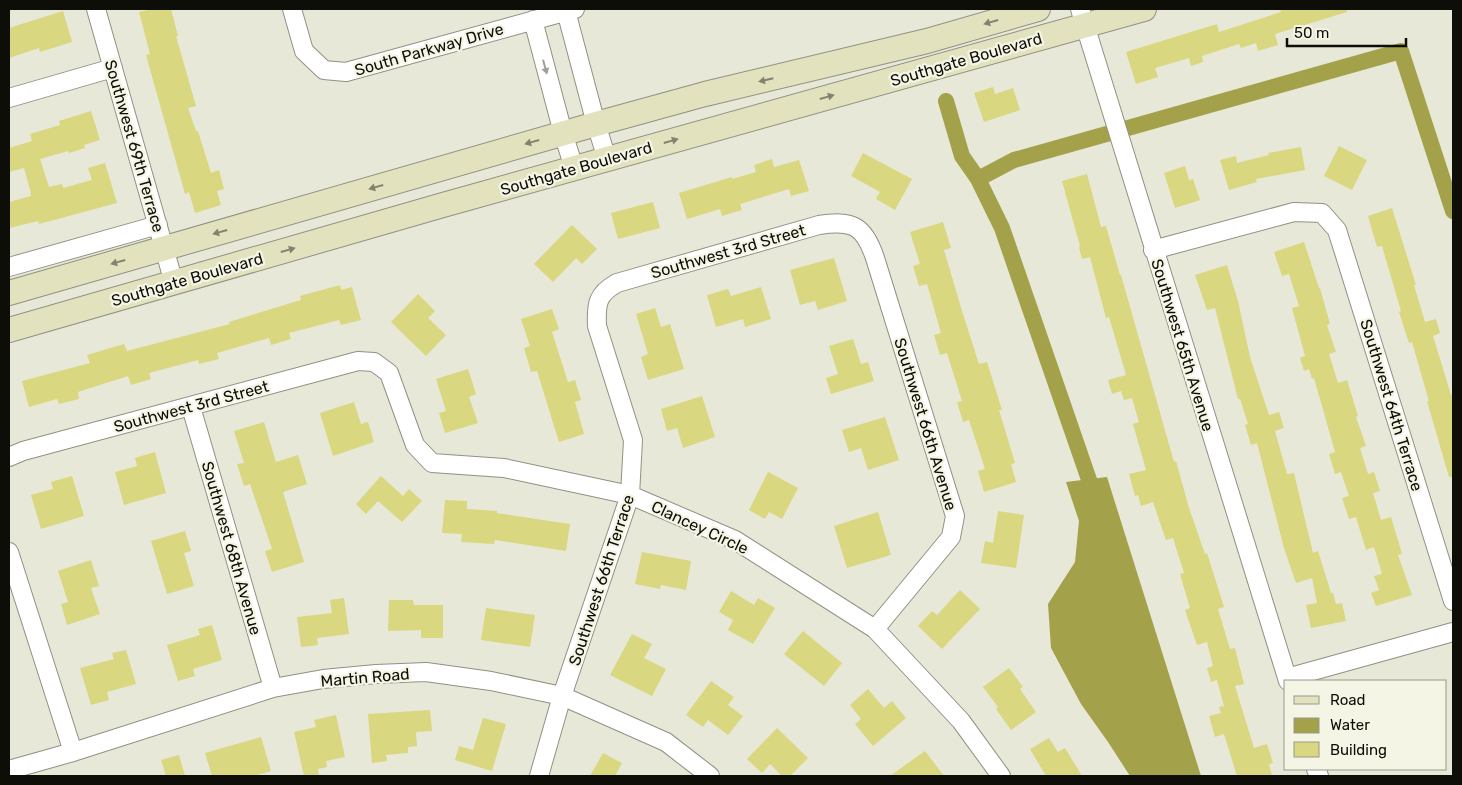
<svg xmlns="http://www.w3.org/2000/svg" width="1462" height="785" viewBox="0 0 1462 785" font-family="Rubik,sans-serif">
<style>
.water{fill:#a3a149}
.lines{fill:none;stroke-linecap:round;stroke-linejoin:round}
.canal{stroke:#a3a149;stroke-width:16}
.building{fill:#d9d77f}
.minor-casing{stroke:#919182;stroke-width:20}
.secondary-casing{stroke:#919182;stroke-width:26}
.minor{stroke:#fff;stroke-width:18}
.secondary{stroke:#e3e2bf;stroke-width:24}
.oneway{fill:#83836d}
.oneway2{fill:#9f9f9d}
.labels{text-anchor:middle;stroke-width:4.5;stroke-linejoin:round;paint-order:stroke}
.street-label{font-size:16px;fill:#0e0e09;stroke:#f5f5e5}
</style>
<rect width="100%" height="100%" fill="#e8e8d8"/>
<!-- water -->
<path class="water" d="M1107 477 1201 776H1130L1108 742 1081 704 1051 648 1048 604 1075 562 1079 521 1066 482Z"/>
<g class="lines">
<!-- canal -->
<path class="canal" d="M946 101 962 156 978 179 1002 228 1096 500
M978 179 1014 160 1401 51 1453 211"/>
</g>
<!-- building -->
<path class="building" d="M152 9H171L178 36H176L196 106 188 108 196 131H198L211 173 219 170 224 189 217 191 221 205 195 213 189 192 185 194 146 55 150 54 139 12Z
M1280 9H1347V12L1275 34 1278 45 1258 51 1256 43 1241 48 1239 44 1202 56 1203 62 1191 66 1189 58 1155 68 1158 77 1136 84 1126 52 1217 24 1219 32 1281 12Z
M63 11 72 42 40 52 39 48 9 58V28Z
M993 87 995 94 1013 88 1020 110 984 122 974 93Z
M91 111 100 140 84 145 85 148 69 153 68 151 40 159 49 187 62 184 63 188 92 180 88 168 105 163 117 203 39 224 38 221 9 228V202L31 196 30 193H31L24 168 9 172V148L32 141 30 134 60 125 59 121Z
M1339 146 1367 160 1352 190 1324 176Z
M1301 147 1305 170 1256 179 1257 182 1229 190 1220 160 1236 156 1237 163 1269 155 1268 153Z
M863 153 912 179 895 210 876 199 880 192 851 176Z
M772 159 774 167 799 160 809 191 791 196 789 189 740 204 742 210 722 216 720 209 687 219 679 193 732 177V179L756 172 754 165Z
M1185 166 1189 180 1193 179 1200 200 1175 208 1164 173Z
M1087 174 1101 227 1106 226 1120 275H1121L1174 462 1176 461 1189 508 1205 554 1207 553 1224 607 1218 609 1230 649 1235 648 1244 684 1235 686 1254 748 1267 744 1273 763 1269 764 1272 776H1237L1224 734 1215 737 1209 716 1221 713 1219 707 1224 706 1217 680 1211 682 1207 668 1213 666 1207 642 1197 645 1185 610 1190 608 1180 574 1184 573 1173 538 1166 540 1153 502 1141 506 1138 495 1135 496 1129 474 1146 470 1133 424 1139 422 1132 398 1124 400 1121 391 1112 394 1108 380 1126 375 1109 317 1106 318 1090 257 1082 259 1079 247 1080 246 1062 181Z
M653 202 660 228 618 239 611 213Z
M1392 208 1416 285H1414L1425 322 1436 319 1440 333 1433 336 1451 395 1453 394V476L1449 477 1427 401H1429L1412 342 1409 343 1399 312 1401 311 1382 246 1377 247 1368 216Z
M943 222 951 248 944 250 962 311 979 364 987 362 1002 410H999L1015 463 1011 464 1016 482 984 492 978 471 985 469 969 420 963 422 957 402 962 401 947 353 940 355 934 335 941 333 927 284 919 286 913 266 920 264 910 232Z
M572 225 597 249 582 264 576 258 553 282 534 264Z
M1304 242 1319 288H1320L1330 324 1327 325 1336 352 1329 354 1338 383 1347 380 1358 416 1356 417 1366 446 1360 448 1368 474 1374 472 1380 491 1373 493 1381 520 1391 517 1402 554 1398 555 1412 595 1376 606 1371 593 1379 590 1374 576 1382 574 1374 547 1366 550 1356 517 1349 519 1342 498 1349 496 1341 472 1335 474 1329 454 1335 452 1314 378 1312 379 1309 369 1304 371 1300 358 1305 356 1292 308 1299 306 1289 274 1282 276 1274 252Z
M834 258 847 301 818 310 815 301 800 305 790 270Z
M1227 265 1238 301 1250 357 1269 415 1279 412 1284 428 1275 431 1287 474 1294 473 1313 553 1318 551 1331 593H1333L1336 604 1342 603 1346 621 1311 628 1306 605 1317 603 1312 578 1296 583 1284 548 1257 443 1251 445 1245 425 1248 424 1240 399H1238L1215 308 1207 310 1195 275Z
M340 285 341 290 352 287 361 320 341 325 339 320 289 333 291 339 271 345 269 338 217 353 219 359 199 364 198 360 149 373 151 379 131 385 128 376 78 392 79 399 59 404 57 399 29 407 22 381 90 363 87 355 124 344 127 351 230 324 229 322 301 300 300 296Z
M761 287 771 319 745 327 743 319 716 327 707 295 728 289 731 296Z
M418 294 435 311 428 318 446 335 426 356 391 322Z
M655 308 661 327 670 324 684 369 648 380 641 357 648 354 636 314Z
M552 309 559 329 552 332 568 382 575 380 581 400 575 402 584 434 559 442 537 371 531 372 524 348 530 346 521 319Z
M853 339 861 364 868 362 874 381 831 394 826 378 838 374 829 346Z
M468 369 476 394 469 397 478 423 445 433 439 413 446 411 436 379Z
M702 396 715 437 683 448 677 428 667 431 661 409Z
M354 402 361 424 368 422 374 442 333 456 320 413Z
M885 417 899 460 868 470 861 448 849 452 842 430Z
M264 422 276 462 298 455 307 484 283 492 304 562 272 572 265 551 272 549 250 484 244 486 237 464 244 463 234 431Z
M155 452 166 493 124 505 115 472 137 466 135 458Z
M768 472 798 488 782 519 769 512 765 519 749 510Z
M72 476 84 516 41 529 31 495 53 489 51 482Z
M381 476 403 496 409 489 422 501 402 522 378 501 366 514 356 504Z
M445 500 467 501V509L497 511V513L570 524 566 551 495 540 494 544 461 542 462 534 442 533Z
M998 511 1024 515 1016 568 981 563 985 541 993 543Z
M878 512 891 555 847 568 834 526Z
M185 531 191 551 184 553 194 586 167 594 151 541Z
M642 552 691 561 686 590 661 585 660 589 635 584Z
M91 560 99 586 91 588 100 614 67 625 61 604 68 602 58 571Z
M960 590 980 609 942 649 918 626 932 611 937 615Z
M731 591 754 605 758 598 775 608 753 644 728 630 733 620 719 612Z
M344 598 349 634 317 638 318 645 301 647 297 617 332 613 330 600Z
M389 600H413L414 605H443V638H421V630L388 631Z
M486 608 535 615 530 647 481 640Z
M212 625 222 660 193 669 195 676 178 681 167 645 200 635 198 629Z
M803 631 842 663 824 686 784 654Z
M632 634 652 644 644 658 666 669 652 696 610 675Z
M126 650 136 684 107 692 109 700 91 705 80 668 114 659 112 653Z
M1009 668 1023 687 1020 689 1036 712 1011 730 996 709 998 707 983 687Z
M711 681 734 697 728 705 743 716 728 735 708 720 703 727 686 715Z
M868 689 884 708 892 701 906 718 873 746 855 724 861 719 850 705Z
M430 710 432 731 416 732 417 746 408 747V753L386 755 387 761 372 763 368 714Z
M336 715 345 757 326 761 327 767 318 769 319 776H304L294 732 316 727 314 720Z
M483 718 506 724 492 771 455 760 459 746 473 750Z
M777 728 808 758 790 776H782L770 764 762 773 747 759Z
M261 737 271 771 254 776H212L205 753Z
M1049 738 1058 752 1065 748 1082 776H1046L1030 749Z
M925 751 944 776H890Z
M603 753 622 763 615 776H590Z
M179 755 185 776H166L161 760Z"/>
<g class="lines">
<!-- minor casing -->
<g class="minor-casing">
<path id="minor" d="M96 9 174 283
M292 9 304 51 324 70 346 72 575 9
M1080 9 1288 681
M566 11 596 124 607 159
M533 20 563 133 574 168
M9 98 113 68
M1153 250 1294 212 1322 213 1337 230 1453 601
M9 267 158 225
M191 407 273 688
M9 457 23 451 358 361 374 362 389 373 415 445 432 463 504 468 630 495 735 540 875 629 961 721 1001 776
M9 552 73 752
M1287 678 1453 632
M1316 769 1319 776
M9 770 73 752 273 688 323 679 376 674 426 672 491 681 562 696 666 742 710 776
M539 776 562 696 630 495 633 440 597 326C596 304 597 294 617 283L819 225C852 220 864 225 875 258L955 516 951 537 875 629"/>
</g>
<!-- secondary casing -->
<g class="secondary-casing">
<path id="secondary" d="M9 293 596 124 705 94 927 41 1038 9
M9 330 443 205 1144 9"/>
</g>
<!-- minor -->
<use href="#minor" class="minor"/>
<!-- secondary -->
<use href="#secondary" class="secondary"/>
</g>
<!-- one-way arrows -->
<defs><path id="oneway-solid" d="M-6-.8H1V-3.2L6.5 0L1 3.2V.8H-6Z" transform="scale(1.25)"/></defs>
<g class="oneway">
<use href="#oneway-solid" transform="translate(991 22) rotate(164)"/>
<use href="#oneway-solid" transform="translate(766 80) rotate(167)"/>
<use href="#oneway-solid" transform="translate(827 97) rotate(-16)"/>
<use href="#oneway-solid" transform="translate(671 141) rotate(-16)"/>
<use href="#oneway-solid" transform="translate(532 142) rotate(164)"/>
<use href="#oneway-solid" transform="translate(376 187) rotate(164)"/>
<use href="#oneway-solid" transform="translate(220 232) rotate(164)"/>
<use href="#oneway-solid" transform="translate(288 250) rotate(-16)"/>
<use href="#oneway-solid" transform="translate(118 262) rotate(164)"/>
</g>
<use class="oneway2" href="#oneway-solid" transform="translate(545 67) rotate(75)"/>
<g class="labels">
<!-- street labels -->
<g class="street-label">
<text transform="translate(429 49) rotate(-16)" y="6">South Parkway Drive</text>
<text transform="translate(966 59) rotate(-16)" y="6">Southgate Boulevard</text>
<text transform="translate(135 146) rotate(74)" y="6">Southwest 69th Terrace</text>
<text transform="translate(576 168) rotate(-16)" y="6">Southgate Boulevard</text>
<text transform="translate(728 251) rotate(-16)" y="6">Southwest 3rd Street</text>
<text transform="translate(187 279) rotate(-16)" y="6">Southgate Boulevard</text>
<text transform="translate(1183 345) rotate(73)" y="6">Southwest 65th Avenue</text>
<text transform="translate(1392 405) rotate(73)" y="6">Southwest 64th Terrace</text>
<text transform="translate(191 406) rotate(-15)" y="6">Southwest 3rd Street</text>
<text transform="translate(926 424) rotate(73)" y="6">Southwest 66th Avenue</text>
<text transform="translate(700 527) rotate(25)" y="6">Clancey Circle</text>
<text transform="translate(232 548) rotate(74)" y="6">Southwest 68th Avenue</text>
<text transform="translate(601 580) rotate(-72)" y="6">Southwest 66th Terrace</text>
<text transform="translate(365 677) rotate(-5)" y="6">Martin Road</text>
</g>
</g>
<!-- border -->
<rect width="1462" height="785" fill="none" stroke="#0e0e09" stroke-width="20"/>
<!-- legend -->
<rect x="1284" y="680" width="162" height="90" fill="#f5f5e5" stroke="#99998d"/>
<rect x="1294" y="696" width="25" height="8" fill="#e3e2bf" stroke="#99998d"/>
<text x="1330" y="705" font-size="15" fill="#0e0e09">Road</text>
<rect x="1294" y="718" width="25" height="15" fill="#a3a149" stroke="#99998d"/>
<text x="1330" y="730" font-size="15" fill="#0e0e09">Water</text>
<rect x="1294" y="742" width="25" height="15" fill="#d9d77f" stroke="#99998d"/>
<text x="1330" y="755" font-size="15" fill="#0e0e09">Building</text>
<!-- scale -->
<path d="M1287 38v8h119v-8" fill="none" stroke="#0e0e09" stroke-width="2.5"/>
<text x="1294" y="38" font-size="15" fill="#0e0e09" stroke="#f5f5e5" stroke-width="4" paint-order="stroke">50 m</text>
</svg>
